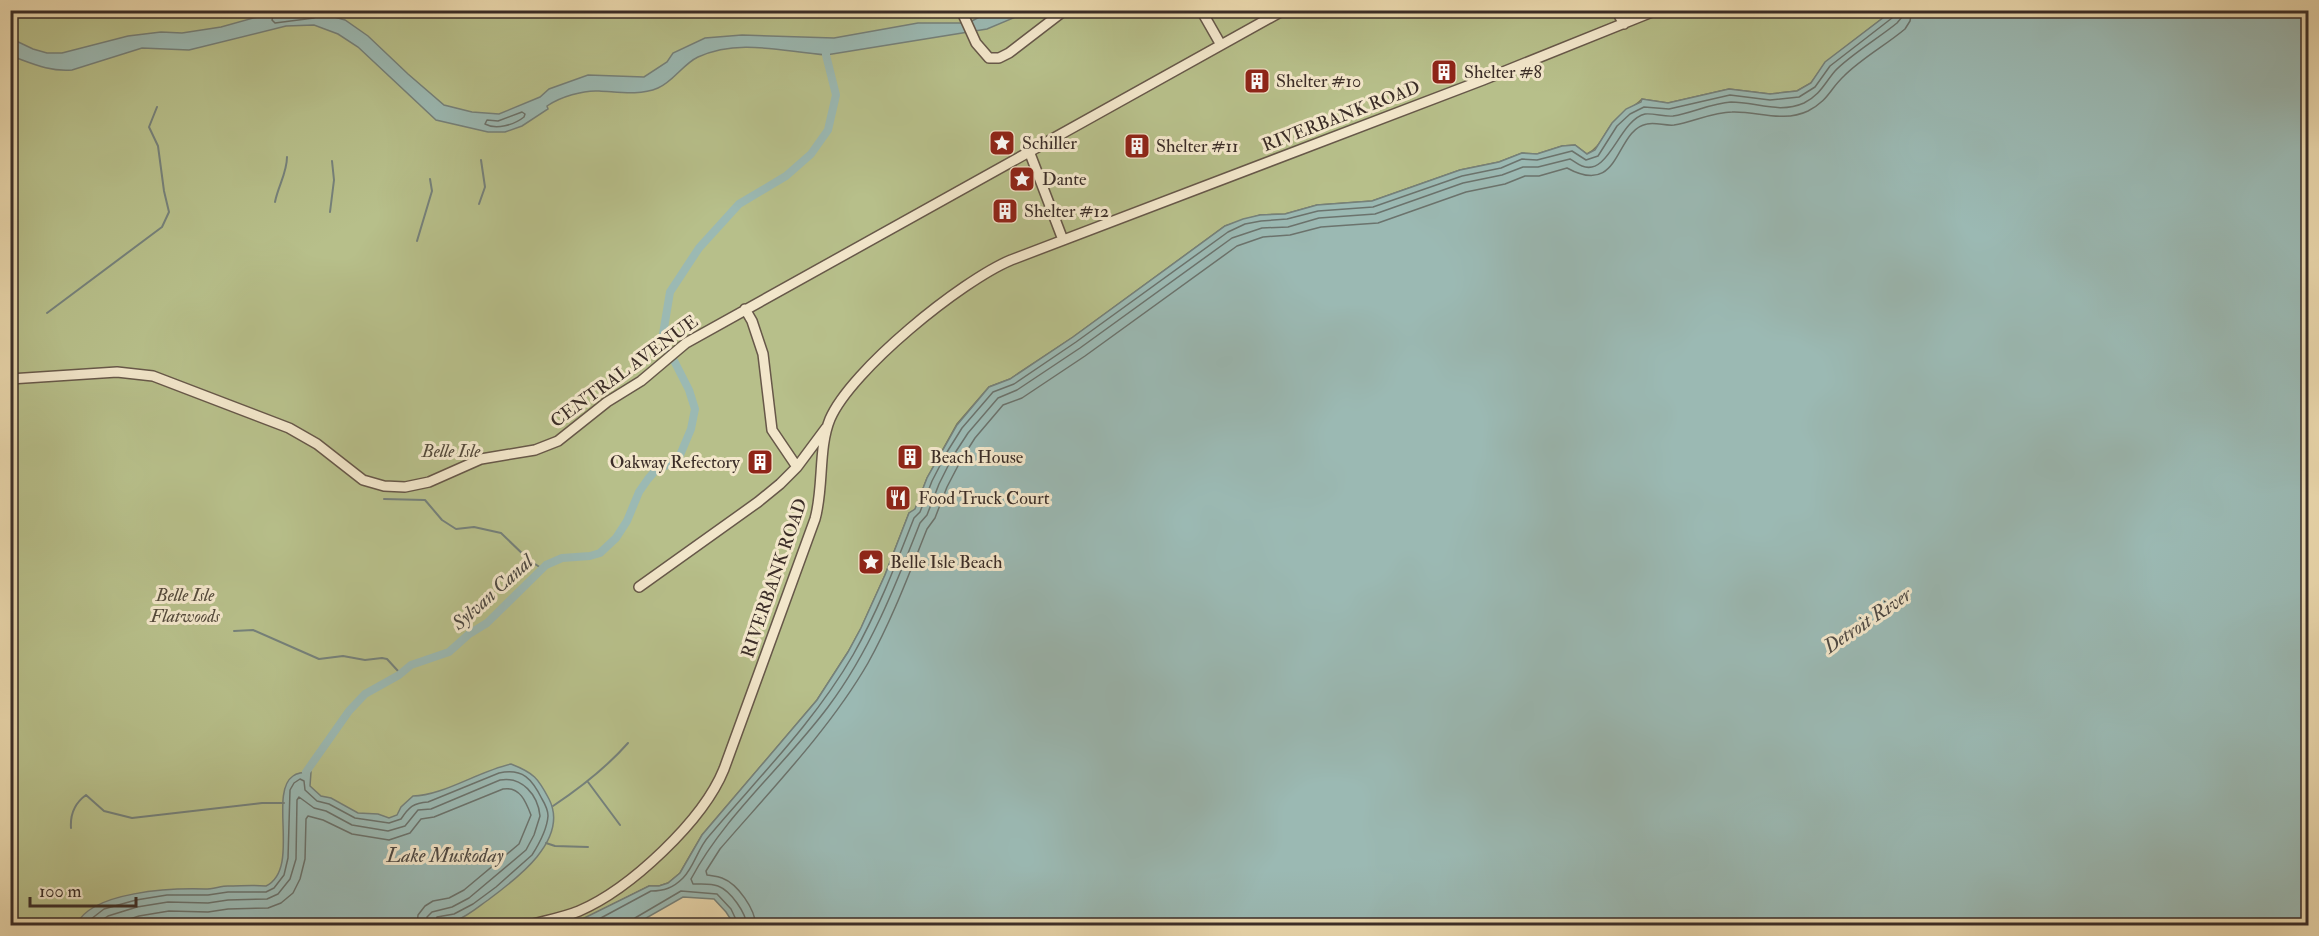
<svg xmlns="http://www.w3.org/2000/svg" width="2319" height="936" viewBox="0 0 2319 936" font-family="'IM FELL Double Pica',serif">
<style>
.green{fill:#b7bf8a;stroke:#797658;stroke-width:1.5}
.water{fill:#9bb9b3;stroke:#75817b;stroke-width:1.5}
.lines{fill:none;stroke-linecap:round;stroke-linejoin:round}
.shore{stroke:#6b736d;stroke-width:1.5}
.stream{stroke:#75817b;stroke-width:2}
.canal{stroke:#9bb9b3;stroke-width:8}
.minor-casing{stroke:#675849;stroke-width:12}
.minor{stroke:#f2e6ca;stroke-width:9}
.labels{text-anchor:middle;stroke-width:6;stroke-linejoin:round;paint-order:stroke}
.poi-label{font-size:18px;fill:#3b2d27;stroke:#f2e6ca;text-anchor:start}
.street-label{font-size:18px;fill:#3b2d27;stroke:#f2e6ca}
.park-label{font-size:18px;font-style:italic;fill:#544a3b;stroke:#f2e6ca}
.water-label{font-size:20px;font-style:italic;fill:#4e4943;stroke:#f2e6ca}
</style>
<rect width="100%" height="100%" fill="#ebd9ae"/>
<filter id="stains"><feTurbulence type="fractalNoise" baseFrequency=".00333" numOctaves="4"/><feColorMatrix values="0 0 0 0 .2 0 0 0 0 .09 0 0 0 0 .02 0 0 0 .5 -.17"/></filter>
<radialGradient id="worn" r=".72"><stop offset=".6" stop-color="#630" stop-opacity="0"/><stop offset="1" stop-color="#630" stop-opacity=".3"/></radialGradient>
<!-- green -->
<path class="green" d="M10 11H1892L1826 62 1811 83 1797 91 1770 94 1729 89 1668 103 1642 99C1634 108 1622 111 1612 124 1603 135 1600 148 1587 154L1575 145 1562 146 1537 154 1522 153 1499 162 1460 170 1372 201 1317 205 1285 214 1260 215 1225 226 1073 337 1010 379 989 387 957 424 927 478 915 510 909 513 885 575 861 628 848 652 817 700 702 835 680 873 668 883 659 886H649L570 926 11 925Z"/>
<!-- water -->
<path class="water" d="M279 11H313L345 20 368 36 408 74 444 105 472 112 499 114 540 97 549 89 588 75 644 77 667 62 673 53 705 38 742 35 834 38 918 23H962L972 21 990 11H1030L987 29 826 55C783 52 740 38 698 57 683 64 673 82 658 88 639 96 619 92 599 91 583 90 560 97 547 106L548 109 522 126 505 132H488L436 120 358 47 338 34 314 25 286 26 189 50 142 48 72 70C49 72 31 63 11 56L10 38 33 49 47 53H62L128 36 161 32 182 33 221 27Z
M1892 11H2308V925L735 926 726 912 714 899 683 897 634 925H570L649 886H659L668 883 680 873 702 835 817 700 848 652 861 628 885 575 909 513 915 509 927 478 957 425 989 387 1010 379 1073 337 1225 226 1243 219 1260 215 1285 214 1317 205 1372 201 1460 170 1499 162 1522 153 1537 154 1562 146 1575 145 1587 154 1595 150 1612 123 1626 109 1641 102 1642 99 1668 103 1729 89 1770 94 1797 91 1811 83 1825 62Z
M511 764C534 773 538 778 549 799 570 840 515 880 488 900 478 907 468 916 457 920 448 923 439 922 430 926L76 925C92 891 172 888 205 889 213 889 221 886 228 886 241 886 253 885 266 886 301 869 268 793 293 776 298 772 305 772 311 772L310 786 321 796 331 798 358 813 378 814 389 818 397 815 401 807 413 796C442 796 479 771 511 764Z"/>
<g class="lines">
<!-- shore -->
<path class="shore" d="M275 10 272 20 275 23 314 18 316 10
M522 112 525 114 524 117C514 125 496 130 485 124L487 120 498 121Z
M82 926 104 909 136 900 167 895H208L228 892H266L274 888 284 875 288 858 290 790 294 783 300 779 304 781 305 790 317 801 329 804 355 818 389 823 401 819C409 807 413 803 428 802L499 773C523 768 532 779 542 799 545 804 548 810 548 816 547 830 539 844 532 855L496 887 473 904 454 914 437 917 433 926
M93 926 108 916 137 907 168 902 208 903 228 900 267 899 278 894 290 879 296 859 297 800 299 797 314 808 326 811 352 825 388 831 405 826 418 810 431 809 500 780C522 776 538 795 540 816L534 835 526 850 469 898 452 907 432 912 427 917 426 926
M109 926 139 916 169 911 208 912 228 909 268 908 281 903 293 893 300 879 305 859 306 819 308 816 323 820 352 834 389 840 410 833 421 819 434 817 503 789C520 786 526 802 531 815L519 844 464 890 449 898 433 901 425 906 418 915 417 926
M586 926 651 891C664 891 673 888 683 878 694 867 698 848 709 836 758 778 815 721 853 655 878 611 896 564 914 518L920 512 932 481 947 452 962 428 993 392 1014 384 1076 342 1228 232 1245 224 1261 221 1287 219 1318 211 1373 207 1462 176 1501 168 1522 159 1537 160 1572 151 1586 160 1598 156 1617 126 1630 114 1644 107 1669 109 1730 95 1770 100 1799 97 1815 87 1830 66 1892 18 1895 10
M632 926 635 918 681 891 717 894 731 909 739 926
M747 926C746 913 731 891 718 886 711 883 701 884 693 884L691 879C725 815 784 766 828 707 870 651 895 587 920 523L927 515 939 484 953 456 968 433 998 398 1017 390 1080 348 1232 238 1262 228 1288 227 1319 218 1375 214 1463 183 1502 175 1523 167H1538L1570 159C1574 161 1577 164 1582 166 1609 177 1619 120 1645 114 1654 113 1664 117 1673 116 1692 113 1712 103 1731 102 1756 102 1779 114 1804 103 1820 95 1824 84 1835 71 1849 56 1880 37 1897 23L1902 17 1903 10
M756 926C755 909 738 884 722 878 717 876 712 876 707 875L706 871 720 849C770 791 830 729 868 663 892 620 909 574 927 529L935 518 947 487 961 460 975 438 1003 405 1022 398 1085 356 1237 246 1263 237 1290 235 1321 227 1378 223 1466 192 1505 184 1525 176H1539L1567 168C1622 198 1614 130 1647 124 1656 122 1665 126 1674 125 1693 122 1713 112 1732 112 1758 111 1783 123 1808 111 1829 100 1829 90 1844 76 1862 58 1886 45 1905 29L1910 21 1912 10"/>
<!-- stream -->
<path class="stream" d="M275 202C278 186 287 173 287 157
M479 204 485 187 481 160
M330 212 334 180 332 161
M417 241 432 191 430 179
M47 313 162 227 169 212 164 191 158 146 149 127 157 107
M384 499 425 500 442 520 456 529 474 527 501 533 529 560 541 568
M234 631 253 630 319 659 343 656 365 660 382 658 387 659 398 671 402 672
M588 782 620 825
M553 806C580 788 606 768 628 743
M71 828C70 814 75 803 86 795L104 811 132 818 262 803H284
M546 843 555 846 588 847"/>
<!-- canal -->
<path class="canal" d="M306 772 349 711 365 694 399 675 411 665 449 652 469 634 487 623 546 565 562 558 590 556 600 553 616 538 627 521 639 492 648 479 655 471 678 460 691 429 695 409 689 390 666 345 663 334 670 292 699 248 739 204 786 176 811 154 828 130 836 95 826 55V46"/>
<!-- minor casing -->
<g class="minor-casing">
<path id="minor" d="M961 10 976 43 989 58H999L1009 53 1065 10
M1201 10 1221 45
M1616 10 1624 24
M10 15 16 10
M1029 151 1063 240
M745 309 752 321 763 354 772 430 797 467
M10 379 117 372 153 376 289 428 317 444 363 480 384 486 405 487 429 482 481 459 535 450 558 441 607 402 641 381 686 343 1284 10
M639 587 758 502 780 484 797 467 826 428
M526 926C543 921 562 918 579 911 630 889 703 821 724 769L815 519C824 487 818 448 830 419 851 370 961 281 1011 260L1483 80 1657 10"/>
</g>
<!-- minor -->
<use href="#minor" class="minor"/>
</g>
<!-- icons -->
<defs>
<g id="building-square" transform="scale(1.35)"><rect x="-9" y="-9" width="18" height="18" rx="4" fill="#8f2418" stroke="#f2e6ca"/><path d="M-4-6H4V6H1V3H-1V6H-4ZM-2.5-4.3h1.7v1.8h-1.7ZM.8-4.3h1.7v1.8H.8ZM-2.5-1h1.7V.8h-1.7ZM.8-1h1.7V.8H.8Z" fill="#fff"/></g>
<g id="sight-square" transform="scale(1.35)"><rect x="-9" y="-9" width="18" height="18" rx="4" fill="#8f2418" stroke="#f2e6ca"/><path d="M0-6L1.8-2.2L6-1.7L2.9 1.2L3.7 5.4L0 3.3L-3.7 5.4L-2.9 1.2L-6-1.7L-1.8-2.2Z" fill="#fff"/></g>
<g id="restaurant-square" transform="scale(1.35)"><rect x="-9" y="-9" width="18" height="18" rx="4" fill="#8f2418" stroke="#f2e6ca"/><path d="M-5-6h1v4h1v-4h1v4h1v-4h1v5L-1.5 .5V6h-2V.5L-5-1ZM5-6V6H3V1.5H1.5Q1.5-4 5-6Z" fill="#fff"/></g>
</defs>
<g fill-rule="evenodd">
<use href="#building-square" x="1444" y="72"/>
<use href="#building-square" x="1257" y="81"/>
<use href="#sight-square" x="1002" y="143"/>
<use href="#building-square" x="1137" y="146"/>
<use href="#sight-square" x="1022" y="179"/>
<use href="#building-square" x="1005" y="211"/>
<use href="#building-square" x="910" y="457"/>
<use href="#building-square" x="760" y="462"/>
<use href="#restaurant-square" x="898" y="498"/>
<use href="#sight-square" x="871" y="562"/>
</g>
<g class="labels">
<!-- poi labels -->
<g class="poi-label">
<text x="1464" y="78">Shelter #8</text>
<text x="1276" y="87">Shelter #10</text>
<text x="1022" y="149">Schiller</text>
<text x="1156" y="152">Shelter #11</text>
<text x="1042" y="185">Dante</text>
<text x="1024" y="217">Shelter #12</text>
<text x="930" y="463">Beach House</text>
<text x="740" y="468" text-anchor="end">Oakway Refectory</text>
<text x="918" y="504">Food Truck Court</text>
<text x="890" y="568">Belle Isle Beach</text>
</g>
<!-- street labels -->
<g class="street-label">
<text transform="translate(1341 116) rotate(-21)" y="6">RIVERBANK ROAD</text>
<text transform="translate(624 371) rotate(-36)" y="6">CENTRAL AVENUE</text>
<text transform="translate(774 578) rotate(-71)" y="6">RIVERBANK ROAD</text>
</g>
<!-- park labels -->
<g class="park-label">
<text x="451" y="457">Belle Isle</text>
<text x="185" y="601">Belle Isle<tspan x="185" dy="21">Flatwoods</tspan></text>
</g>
<!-- water labels -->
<g class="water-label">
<text transform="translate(492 592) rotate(-42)" y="7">Sylvan Canal</text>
<text transform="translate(1867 620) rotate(-34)" y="7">Detroit River</text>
<text x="445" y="862">Lake Muskoday</text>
</g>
</g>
<!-- margin -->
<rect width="2319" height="936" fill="none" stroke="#ebd9ae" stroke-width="36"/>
<rect x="12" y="12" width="2295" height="912" fill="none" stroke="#3b2d27" stroke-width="3"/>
<rect x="18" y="18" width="2283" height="900" fill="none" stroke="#3b2d27" stroke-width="1.5"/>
<!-- scale -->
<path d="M30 897v9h106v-9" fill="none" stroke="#3b2d27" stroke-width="3"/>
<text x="39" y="897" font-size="18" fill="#3b2d27" stroke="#f2e6ca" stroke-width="4.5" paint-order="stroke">100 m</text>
<rect width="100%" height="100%" filter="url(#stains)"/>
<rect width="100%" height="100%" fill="url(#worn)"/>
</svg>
